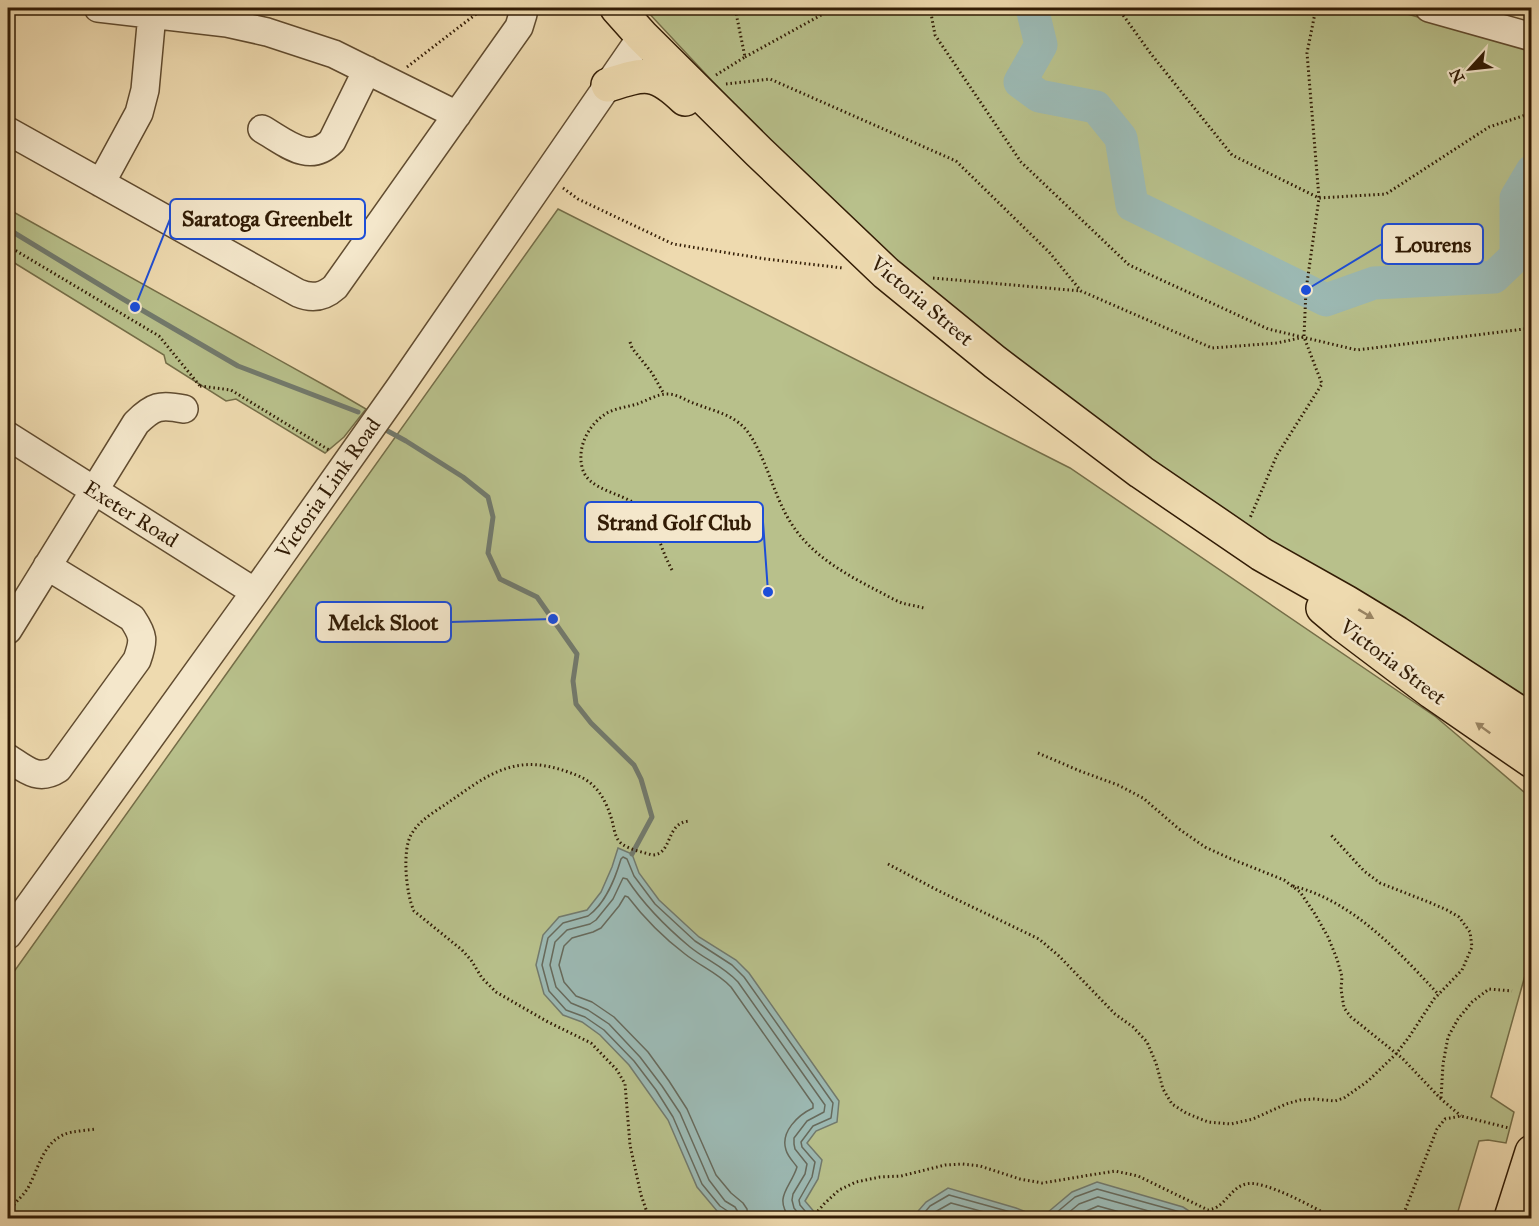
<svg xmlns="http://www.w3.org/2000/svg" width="1539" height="1226" viewBox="0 0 1539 1226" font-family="'IM FELL Great Primer',serif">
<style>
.green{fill:#b8c08b;stroke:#756e48;stroke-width:1.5}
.water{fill:#9cb9b3;stroke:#727a6d;stroke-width:1.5}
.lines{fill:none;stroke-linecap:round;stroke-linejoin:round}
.shore{stroke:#676a5c;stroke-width:1.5}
.stream{stroke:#727a6d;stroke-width:5}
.river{stroke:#9cb9b3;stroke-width:33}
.minor-casing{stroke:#614c30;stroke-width:30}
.major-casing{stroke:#321c05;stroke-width:36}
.path{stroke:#321c05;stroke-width:3;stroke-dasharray:1.5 3;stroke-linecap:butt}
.minor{stroke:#f4e7cb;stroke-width:27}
.major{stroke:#eedaaf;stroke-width:33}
.oneway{fill:#998462}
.labels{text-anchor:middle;stroke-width:5;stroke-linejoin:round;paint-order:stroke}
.street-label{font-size:21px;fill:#321c05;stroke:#f4e7cb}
.leader{fill:none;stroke:#1d4ed8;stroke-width:2}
.callout-dot{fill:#1d4ed8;stroke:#f4e7cb;stroke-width:2}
.callout{fill:#f4e7cb;stroke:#1d4ed8;stroke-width:2}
.callout-label{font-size:22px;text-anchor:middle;font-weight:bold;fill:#321c05}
</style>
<rect width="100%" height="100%" fill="#eedaaf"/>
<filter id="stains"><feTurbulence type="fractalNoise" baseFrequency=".00333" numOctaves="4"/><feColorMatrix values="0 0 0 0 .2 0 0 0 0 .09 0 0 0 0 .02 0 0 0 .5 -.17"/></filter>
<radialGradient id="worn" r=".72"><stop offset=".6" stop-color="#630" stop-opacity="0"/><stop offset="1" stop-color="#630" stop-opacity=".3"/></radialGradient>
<!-- green -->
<path class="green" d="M644 8H1386L1531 49V709L1128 451 832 209Z
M8 209 342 395 366 409 344 437 325 453 236 399 226 401 166 363 164 355 8 259Z
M558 209 1070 468 1436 717 1531 798V954L1491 1097 1514 1112 1506 1143 1488 1140 1479 1141 1456 1218H8V980Z"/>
<!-- water -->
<path class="water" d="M618 848 632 854 639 873 659 900 699 937 736 960 749 973 839 1101 837 1122 816 1131 807 1143 822 1160 818 1179 805 1201 816 1214 821 1218H730L717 1211 697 1187 668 1120 629 1065 600 1035 582 1022 563 1015 544 994 536 965 543 935 559 917 587 910 601 892 612 867Z
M1097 1182 1183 1207 1200 1218H912L926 1202 948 1188 1016 1208 1041 1218 1072 1192Z"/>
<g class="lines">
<!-- shore -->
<path class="shore" d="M731 1218 729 1212 720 1206 702 1184 673 1117 656 1090 634 1061 604 1030 585 1017 566 1010 549 991 542 965 548 938 563 923 588 916C606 903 615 879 621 859L623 857 627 859 634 876 655 904 695 941 732 965 744 977 833 1103 831 1118 813 1126 801 1142 802 1147 815 1162 812 1177 799 1200 800 1205 811 1218
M739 1218 738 1212 735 1207 725 1201 709 1180 680 1113 662 1086 640 1057 609 1024 588 1010 571 1003 556 987 550 965 555 942 567 930 590 924 596 920 613 899 623 878 627 879C644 905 666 927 690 947 706 960 723 966 738 982L825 1105 824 1112 807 1121 794 1138V1144L795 1149 807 1164 805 1174 793 1194 792 1200 794 1208 802 1218
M748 1218 747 1209 743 1203 731 1193 716 1175 687 1109 669 1081 648 1052 614 1017 592 1002 576 996 564 982 559 965 564 946 572 938 593 932 601 928 619 906 625 896 628 897C644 918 664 938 685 954 700 966 718 973 731 987L813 1104V1108C798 1115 780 1132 786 1150 788 1157 793 1161 797 1167 791 1187 773 1197 790 1218
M920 1218 930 1206 949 1195 1014 1213 1026 1218
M929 1218 935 1212 951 1203 1006 1218
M1050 1218 1075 1197 1097 1189 1180 1212 1189 1218
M1062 1218 1079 1204 1098 1197 1174 1218
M1076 1218 1084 1212 1098 1206 1141 1218"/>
<!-- stream -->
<path class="stream" d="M8 229 123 299 238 366 358 412
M384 429 406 441 463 477 488 497 493 517 488 553 500 579 537 597 577 654 573 681 576 704 591 723 634 765 641 779 652 817 632 854"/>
<!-- river -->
<path class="river" d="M1032 8 1041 45 1020 82 1039 96 1096 107 1121 138 1132 205 1326 300 1374 283 1494 277 1516 256V198L1532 171"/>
<!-- minor casing -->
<g class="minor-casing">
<path id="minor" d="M98 8 227 23 267 32 334 54 457 115
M1429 8 1532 37
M262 129C285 142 309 165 332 141L367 70
M8 131 298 293C312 299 324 297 335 287L519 27 523 14 522 8
M101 183 139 113 145 90 152 14
M8 436 255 592
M8 630 136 423C153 406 160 404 184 409
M8 758C25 769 38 782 58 769L137 660C144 640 144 636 132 618L47 566
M8 935 255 592 400 387 642 36"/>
</g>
<!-- major casing -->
<g class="major-casing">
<path id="major" d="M617 8 642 36 759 152 886 273 995 362 1141 472 1261 554 1346 602 1397 633 1532 721
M608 85C645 73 655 70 685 99
M1323 608 1342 624 1432 692 1532 761
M1511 1218 1532 1152"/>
</g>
<!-- path -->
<path class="path" d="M930 8 935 35 1021 162 1129 265 1268 329 1357 350 1532 328
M1118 8 1151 54 1232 155 1319 198 1386 194 1489 127 1532 113
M745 57 834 8
M407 67 484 8
M716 75 745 57 735 8
M726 84 770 79 956 161 1049 252 1081 291 1212 348 1277 343 1304 337 1322 384 1277 455 1250 518
M563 188 578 199 673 244 766 259 843 268
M8 246 159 336 200 386
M933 278 1081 291
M1304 336 1306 290 1319 198 1307 53 1316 8
M630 342 632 348 652 373 664 394
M200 386 231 390 329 450
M672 570C668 562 664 554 661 545 655 531 652 517 639 507 623 492 587 491 582 467 577 446 589 424 607 413 616 408 627 407 637 404 646 401 657 394 667 394 678 394 686 401 696 404 716 412 737 415 750 435 770 466 775 504 798 533 818 559 849 576 878 591 886 595 894 600 902 603 909 605 917 606 924 608
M1038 753 1080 771 1118 785 1143 798 1179 829 1205 847 1229 858 1284 880 1300 892 1315 914 1328 937 1337 959 1342 977 1341 989 1344 1008 1351 1017 1402 1058 1441 1099 1461 1116
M888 864 939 891 1039 939 1059 956 1115 1014 1133 1027 1147 1042 1156 1063 1163 1089 1172 1104 1186 1113 1208 1122 1231 1124 1253 1119 1286 1104 1300 1100 1314 1099 1335 1101 1344 1098 1368 1081 1396 1054 1409 1037 1434 999 1462 970 1472 947 1470 932 1459 917 1447 910 1431 903 1380 883 1364 871 1330 834
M1293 886C1353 901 1398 951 1439 995
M1441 1098 1443 1064 1448 1037 1458 1019 1472 1002 1489 989 1512 991
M8 1217C12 1202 23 1198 29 1186 40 1165 44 1138 72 1132 79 1131 88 1130 96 1129
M649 1218 641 1195 630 1145 625 1084 617 1070 591 1043 548 1022 496 992 482 978 471 960 462 950 414 911C406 894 402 851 411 835 419 820 436 811 449 802 471 787 494 768 522 765 540 763 559 768 576 775 598 783 607 802 613 824 614 830 616 840 622 844 630 850 643 852 652 855 673 855 665 823 689 821
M812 1218 824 1204 839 1190 856 1182 880 1177 901 1176 945 1165 962 1164 980 1166 1020 1179 1042 1183 1115 1171 1138 1176 1208 1210C1211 1209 1214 1209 1217 1207 1227 1201 1233 1187 1246 1184 1264 1179 1316 1209 1334 1218
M1402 1218 1437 1129 1445 1119 1461 1116 1509 1128"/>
<!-- minor -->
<use href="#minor" class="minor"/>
<!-- major -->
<use href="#major" class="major"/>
</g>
<!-- one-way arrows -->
<defs><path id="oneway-solid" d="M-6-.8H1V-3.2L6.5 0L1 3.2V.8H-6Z" transform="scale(1.5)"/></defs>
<g class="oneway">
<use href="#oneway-solid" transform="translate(1366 614) rotate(31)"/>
<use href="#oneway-solid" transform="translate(1483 728) rotate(-144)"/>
</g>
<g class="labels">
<!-- street labels -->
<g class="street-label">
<text transform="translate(922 301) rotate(40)" y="7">Victoria Street</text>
<text transform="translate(328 488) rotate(-55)" y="7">Victoria Link Road</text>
<text transform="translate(131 514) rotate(32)" y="7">Exeter Road</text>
<text transform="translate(1393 662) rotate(37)" y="7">Victoria Street</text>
</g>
</g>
<!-- callouts -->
<path class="leader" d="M135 307L170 219M1306 290L1382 244M768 592L763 522M553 619L451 622"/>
<g class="callout-dot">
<circle cx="135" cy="307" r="6"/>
<circle cx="1306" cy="290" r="6"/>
<circle cx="768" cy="592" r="6"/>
<circle cx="553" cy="619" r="6"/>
</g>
<g class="callout">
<rect x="170" y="199" width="195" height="40" rx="6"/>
<rect x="1382" y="224" width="101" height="40" rx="6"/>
<rect x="585" y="502" width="178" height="40" rx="6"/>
<rect x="316" y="602" width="135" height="40" rx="6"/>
</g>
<g class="callout-label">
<text x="267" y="226">Saratoga Greenbelt</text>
<text x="1433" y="252">Lourens</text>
<text x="674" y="530">Strand Golf Club</text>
<text x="383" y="630">Melck Sloot</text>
</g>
<!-- margin -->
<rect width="1539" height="1226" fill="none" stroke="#eedaaf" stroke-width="30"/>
<rect x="9" y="9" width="1521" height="1208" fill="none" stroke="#321c05" stroke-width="3"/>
<rect x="15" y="15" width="1509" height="1196" fill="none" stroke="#321c05" stroke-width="1.5"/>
<!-- north arrow -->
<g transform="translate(1470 69) rotate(243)" stroke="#f4e7cb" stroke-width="4.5" paint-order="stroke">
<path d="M0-4.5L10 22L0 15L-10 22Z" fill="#321c05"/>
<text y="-9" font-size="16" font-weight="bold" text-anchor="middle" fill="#321c05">N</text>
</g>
<rect width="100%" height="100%" filter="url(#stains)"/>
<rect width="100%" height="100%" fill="url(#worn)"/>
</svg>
